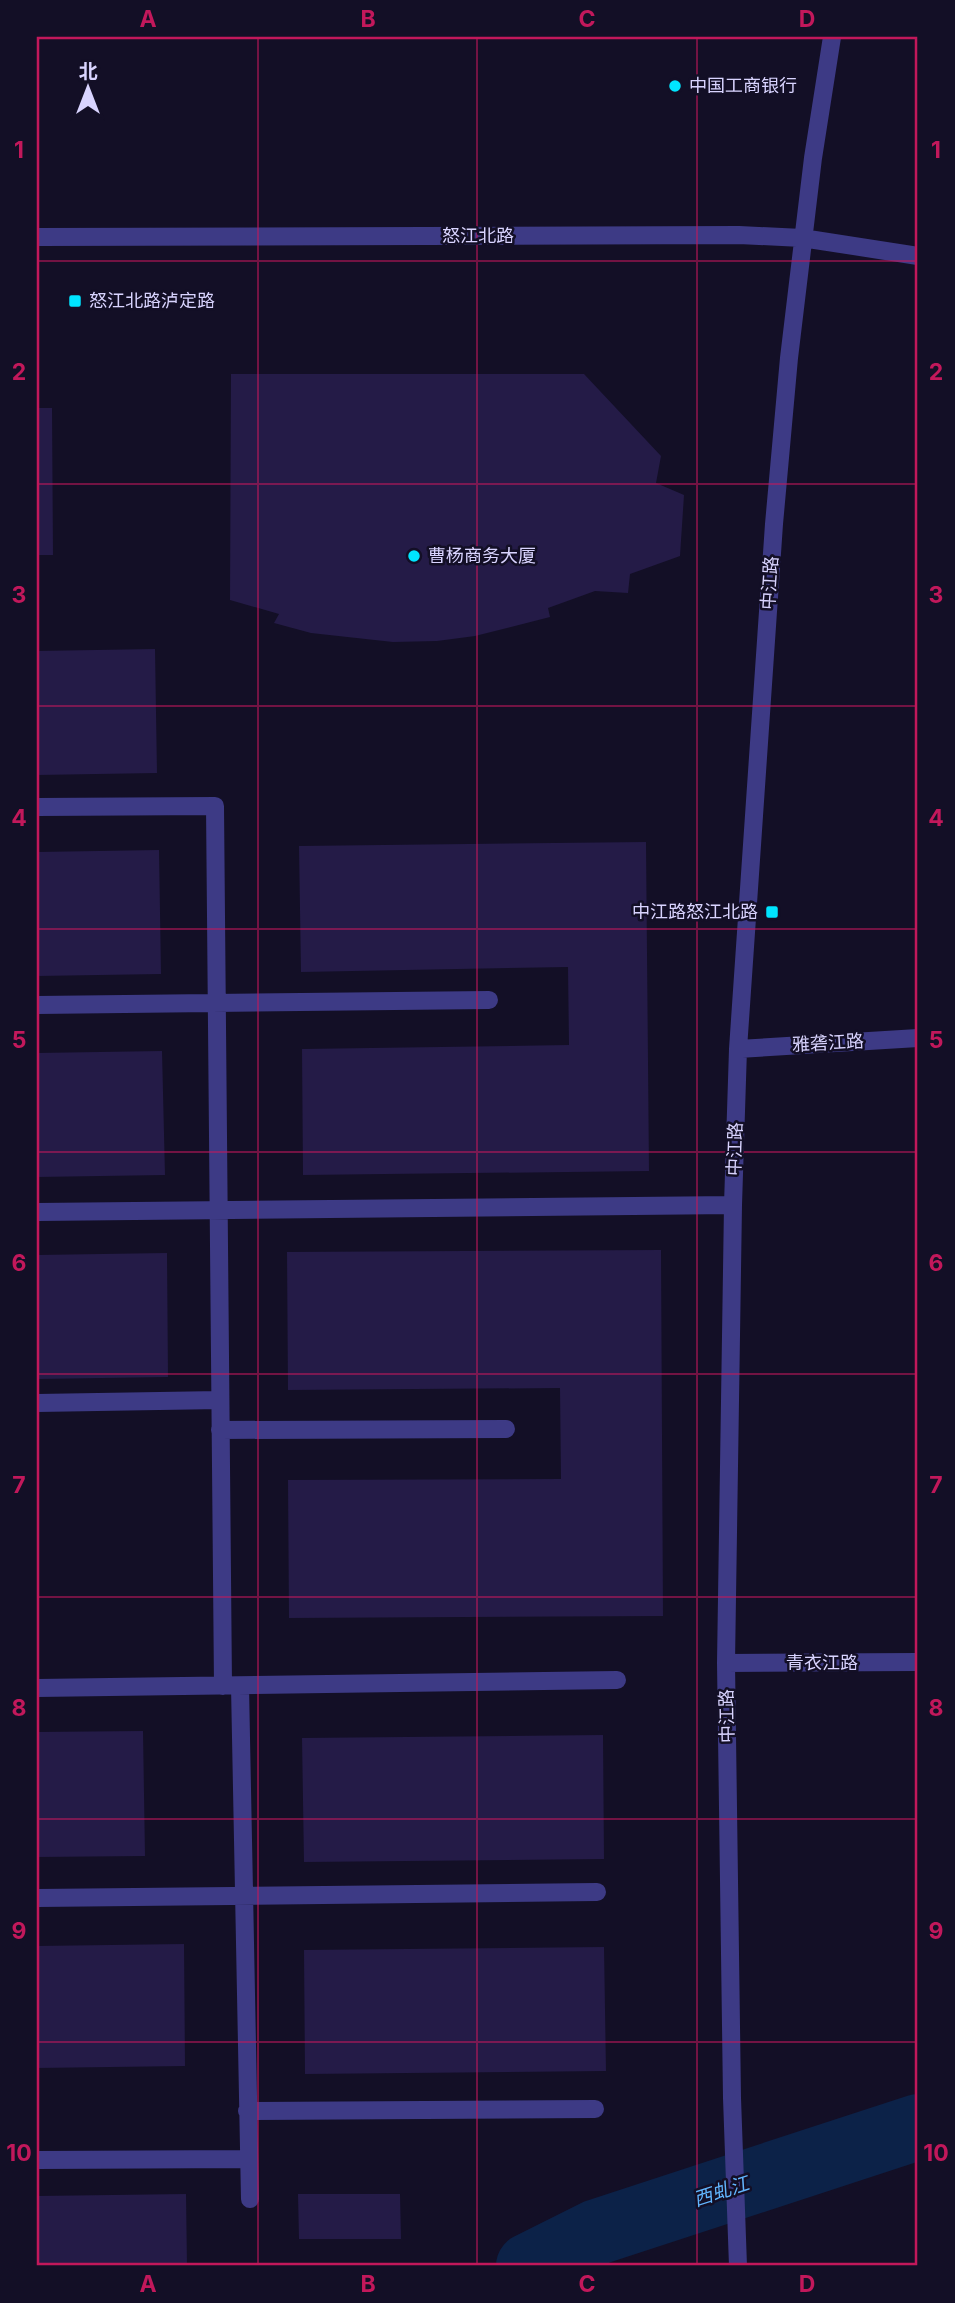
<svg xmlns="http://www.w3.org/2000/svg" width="955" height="2303" viewBox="0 0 955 2303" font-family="Inter,'Noto Sans SC',sans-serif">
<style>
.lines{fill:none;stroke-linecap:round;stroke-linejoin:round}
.river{stroke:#0c2248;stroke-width:66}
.building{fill:#241b47}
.minor{stroke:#3d3a85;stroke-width:18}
.grid{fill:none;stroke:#c2185b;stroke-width:2;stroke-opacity:0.55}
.poi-dot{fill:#00e5ff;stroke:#130f26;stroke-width:2.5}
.labels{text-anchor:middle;stroke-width:5;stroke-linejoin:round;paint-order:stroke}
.poi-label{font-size:18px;fill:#d9d4ff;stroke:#130f26;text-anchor:start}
.street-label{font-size:18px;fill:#d9d4ff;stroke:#130f26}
.water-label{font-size:19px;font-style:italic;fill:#62b6ff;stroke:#130f26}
.neatline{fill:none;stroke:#c2185b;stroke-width:2.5}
.grid-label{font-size:23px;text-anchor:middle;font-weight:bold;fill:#c2185b}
</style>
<rect width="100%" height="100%" fill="#130f26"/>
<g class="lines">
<!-- river -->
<path class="river" d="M529 2266 597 2232 918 2127"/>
</g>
<!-- building -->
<path class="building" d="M231 374H584L661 456 656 483 684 495 680 556 630 574 628 593 595 591 548 608 550 617 475 636 437 641 393 642 311 633 274 623 279 614 230 600Z
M37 408H52L53 555H37Z
M155 649 157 773 37 775V651Z
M646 842 649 1171 303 1175 302 1049 569 1045 568 967 301 972 299 846Z
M159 850 161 974 37 976V852Z
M162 1051 165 1175 37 1177V1053Z
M661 1250 663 1616 289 1618 288 1480 561 1479 560 1388 288 1390 287 1252Z
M167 1253 168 1377 37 1379V1255Z
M143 1731 145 1856 37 1857V1732Z
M603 1735 604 1859 304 1862 302 1738Z
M184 1944 185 2066 37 2068V1946Z
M604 1947 606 2071 305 2074 304 1950Z
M186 2194 187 2266H37V2196Z
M298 2194H400L401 2239H299Z"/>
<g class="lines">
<!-- minor -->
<path class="minor" d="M37 237 739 235 802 238 918 256
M37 807 215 806 223 1686
M37 1005 489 1000
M738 1049 918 1038
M37 1212 733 1205
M37 1403 220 1400
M220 1430 506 1429
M726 1663 918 1662
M240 1686 250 2199
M37 1688 617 1680
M37 1898 597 1892
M247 2111 595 2109
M37 2160 248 2159
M738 2266 732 2098 726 1663 733 1205 738 1049 774 524 789 358 813 158 832 37"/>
</g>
<!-- grid -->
<path class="grid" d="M258 37V2266M477 37V2266M697 37V2266M37 261H918M37 484H918M37 706H918M37 929H918M37 1152H918M37 1374H918M37 1597H918M37 1819H918M37 2042H918"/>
<!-- markers -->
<g class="poi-dot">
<circle cx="675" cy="86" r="7"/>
<rect x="68" y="294" width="14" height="14" rx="3.5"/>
<circle cx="414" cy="556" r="7"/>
<rect x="765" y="905" width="14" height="14" rx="3.5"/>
</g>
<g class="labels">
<!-- poi labels -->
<g class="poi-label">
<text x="689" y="92">中国工商银行</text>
<text x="89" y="307">怒江北路泸定路</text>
<text x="428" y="562">曹杨商务大厦</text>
<text x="758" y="918" text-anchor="end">中江路怒江北路</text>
</g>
<!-- street labels -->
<g class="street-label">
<text x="478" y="242">怒江北路</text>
<text transform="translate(770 583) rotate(-86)" y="6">中江路</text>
<text transform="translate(828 1043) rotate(-3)" y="6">雅砻江路</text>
<text transform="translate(735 1149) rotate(-88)" y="6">中江路</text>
<text x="822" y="1669">青衣江路</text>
<text transform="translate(727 1716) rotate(-91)" y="6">中江路</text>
</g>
<!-- water labels -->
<g class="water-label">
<text transform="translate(721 2191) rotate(-18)" y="7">西虬江</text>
</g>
</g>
<!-- border -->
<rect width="955" height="2303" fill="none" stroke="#130f26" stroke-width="77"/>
<!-- north arrow -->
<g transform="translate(88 88)" stroke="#130f26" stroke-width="5" paint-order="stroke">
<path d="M0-5L12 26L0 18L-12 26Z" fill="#d9d4ff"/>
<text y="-10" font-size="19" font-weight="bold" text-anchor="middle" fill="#d9d4ff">北</text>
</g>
<rect x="38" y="38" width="878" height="2226" class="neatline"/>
<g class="grid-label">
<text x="148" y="27">A</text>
<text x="368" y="27">B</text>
<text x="587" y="27">C</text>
<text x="807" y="27">D</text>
<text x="19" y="158">1</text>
<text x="936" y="158">1</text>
<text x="19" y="380">2</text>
<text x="936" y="380">2</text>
<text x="19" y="603">3</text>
<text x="936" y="603">3</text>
<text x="19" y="826">4</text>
<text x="936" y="826">4</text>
<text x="19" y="1048">5</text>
<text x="936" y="1048">5</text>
<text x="19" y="1271">6</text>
<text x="936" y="1271">6</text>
<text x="19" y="1493">7</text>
<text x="936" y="1493">7</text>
<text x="19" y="1716">8</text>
<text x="936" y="1716">8</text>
<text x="19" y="1939">9</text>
<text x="936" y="1939">9</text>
<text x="19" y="2161">10</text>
<text x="936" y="2161">10</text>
<text x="148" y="2292">A</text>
<text x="368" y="2292">B</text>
<text x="587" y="2292">C</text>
<text x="807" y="2292">D</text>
</g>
</svg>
